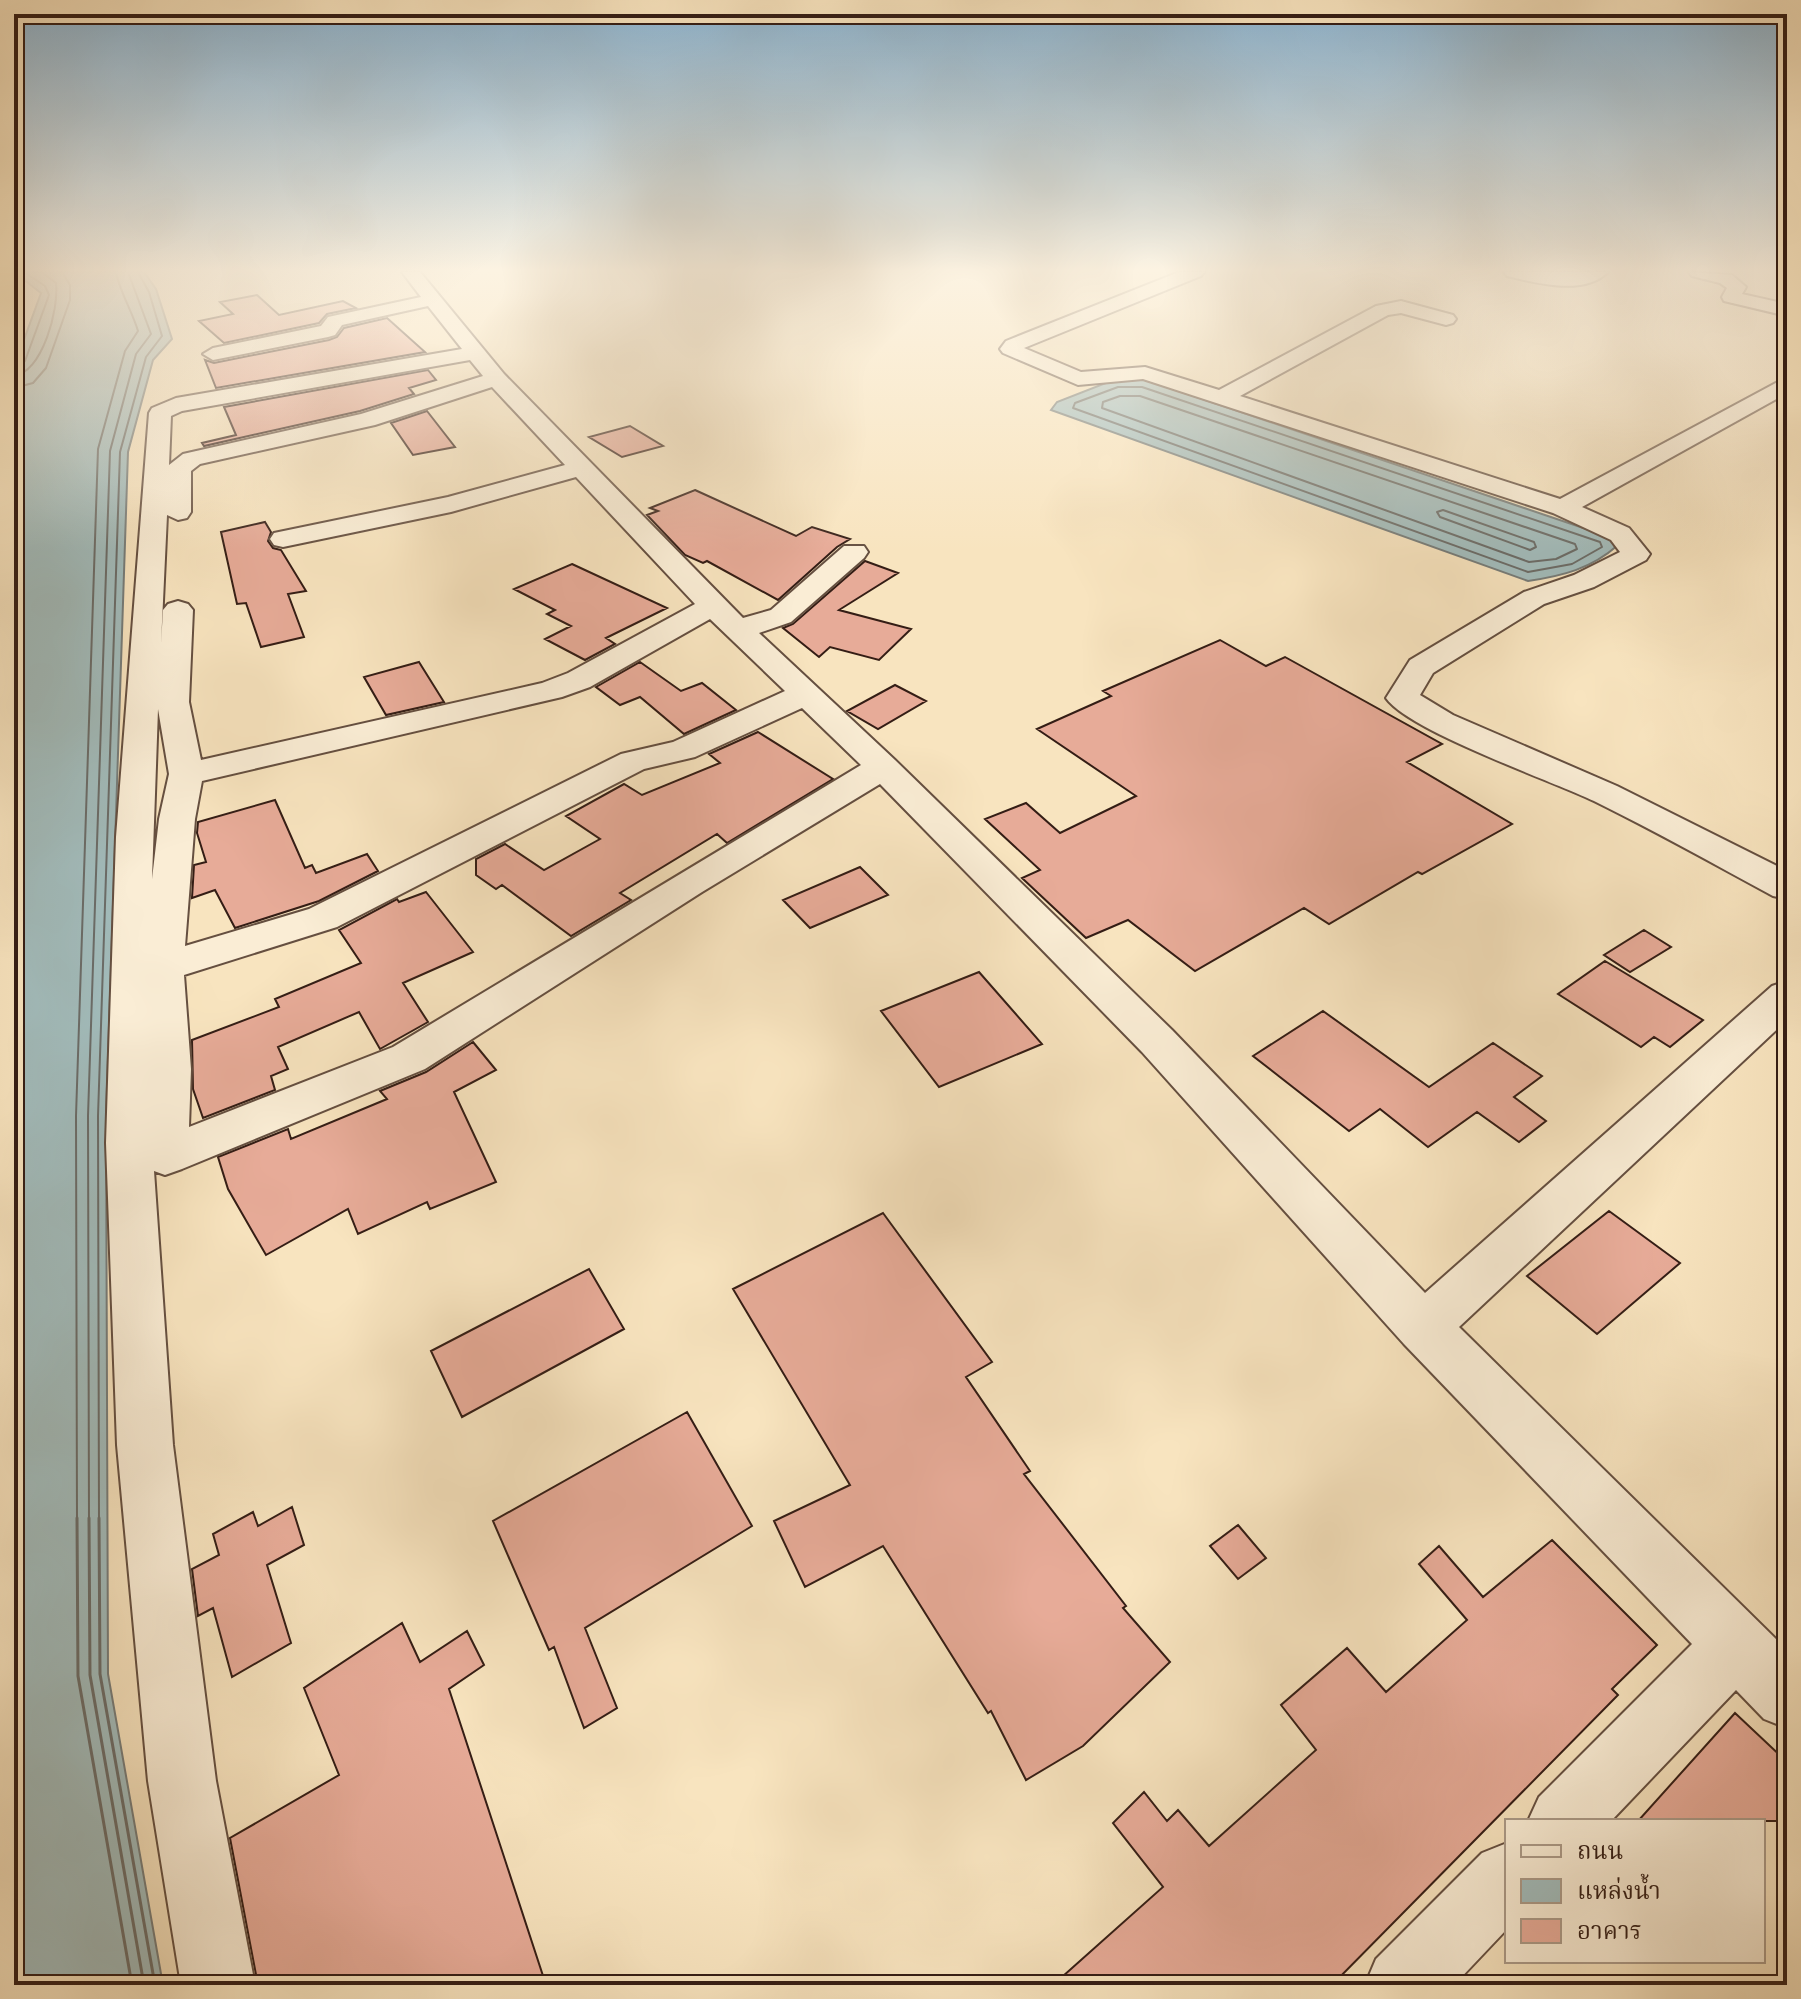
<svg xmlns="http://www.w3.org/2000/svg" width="1801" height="1999" viewBox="0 0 1801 1999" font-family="Cardo,'Noto Serif Thai',serif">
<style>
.water{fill:#a2bcbc;stroke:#767c79;stroke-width:2}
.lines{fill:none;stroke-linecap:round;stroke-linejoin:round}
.shore-far1{stroke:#6b6c68;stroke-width:2}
.shore{stroke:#6b6c68;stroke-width:3}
.building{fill:#e7ab98;stroke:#341d15;stroke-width:2}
.minor-casing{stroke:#654f40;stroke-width:4}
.minor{fill:#faedd5;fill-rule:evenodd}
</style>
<rect width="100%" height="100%" fill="#f8e4bf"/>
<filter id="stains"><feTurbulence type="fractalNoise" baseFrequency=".0025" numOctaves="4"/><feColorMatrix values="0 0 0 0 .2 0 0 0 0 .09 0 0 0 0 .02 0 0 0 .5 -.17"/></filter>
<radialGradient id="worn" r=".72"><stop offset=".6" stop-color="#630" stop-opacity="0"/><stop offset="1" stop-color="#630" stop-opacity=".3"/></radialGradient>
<!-- water -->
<path class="water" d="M14 272H144L156 289 172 339 153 360 128 452 106 1116 108 1674 163 1985H14V367L41 293Z
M1116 379H1143L1607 536 1618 545C1591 569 1562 576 1528 581L1051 410 1057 402Z"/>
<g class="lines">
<!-- shore-far1 -->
<path class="shore-far1" d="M14 366 25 361 49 295 45 286 24 272
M14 376C43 371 59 309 56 283L42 272
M1118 387H1142L1600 542 1602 547 1572 564 1528 572 1073 408 1075 403Z
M14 388 33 383 46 368 70 300V285L62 272
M1120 396H1140L1575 544 1577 549 1556 559 1529 562 1102 408 1103 402Z
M1443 510 1534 542 1536 547 1530 550 1440 517 1437 512Z
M77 1520 76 1116 98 449 125 351 138 331C132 311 119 290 116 272
M89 1520 88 1116 110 451 136 354 151 334 128 272
M99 1520 98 1116 120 452 146 357 162 336 149 292 138 272"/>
<!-- shore -->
<path class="shore" d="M77 1518 78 1676 132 1985
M89 1518 90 1675 144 1985
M99 1518 100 1674 155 1985"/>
</g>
<!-- building -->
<path class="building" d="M257 295 279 315 343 301 356 308 327 314 319 323 224 343 199 321 233 314 220 302Z
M387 318 425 352 216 388 205 360 214 363 329 340 337 337 344 328Z
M428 370 436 380 409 388 414 394 360 411 204 446 202 443 236 435 224 407Z
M427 411 455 447 413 455 391 423Z
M630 426 663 446 622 457 589 437Z
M695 490 796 536 812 527 850 539 837 547 778 600 707 561 703 563 685 555 647 515 658 511 650 508Z
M265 522 271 532 268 541 273 548 281 550 306 591 288 594 304 637 261 647 246 603 237 604 221 532Z
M865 561 898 573 839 610 911 629 879 660 830 647 819 657 783 628 793 624Z
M572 564 667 608 606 638 615 644 585 660 545 639 571 626 547 614 555 610 514 589Z
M1220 640 1266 666 1285 657 1442 744 1407 762 1512 824 1422 874 1418 872 1329 924 1304 908 1195 971 1128 920 1086 938 1022 878 1040 870 985 819 1026 803 1060 833 1136 796 1037 729 1111 696 1103 691Z
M419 662 444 702 386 715 364 677Z
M640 662 681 691 702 683 736 710 684 734 640 697 620 705 596 687Z
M895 685 926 701 878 729 847 711Z
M758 732 833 779 727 843 717 834 620 893 631 900 571 936 502 885 496 889 476 875V859L505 844 544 870 600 839 566 816 624 784 642 795 720 763 709 754Z
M275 800 305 868 312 865 316 873 367 854 378 871 319 901 235 928 215 890 192 898 194 865 206 862 197 833 198 822Z
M860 867 888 895 810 928 783 900Z
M426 892 473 952 403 983 428 1022 380 1049 359 1012 278 1047 288 1069 271 1076 275 1090 203 1118 193 1089 192 1040 279 1007 275 999 361 963 339 930 397 899 399 902Z
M1644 930 1671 947 1630 972 1604 955Z
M1605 961 1703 1020 1670 1047 1654 1037 1641 1047 1558 994Z
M979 972 1042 1044 939 1087 881 1011Z
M1323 1011 1429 1087 1493 1043 1542 1076 1514 1097 1546 1121 1519 1142 1477 1112 1428 1147 1380 1109 1349 1131 1253 1056Z
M473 1042 496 1070 454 1092 496 1182 430 1209 427 1202 358 1234 348 1209 266 1255 228 1189 218 1157 288 1129 291 1139 387 1099 380 1091 426 1072Z
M1609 1211 1680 1263 1597 1334 1527 1276Z
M883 1213 992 1362 966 1377 1030 1471 1024 1474 1126 1606 1123 1608 1170 1662 1083 1746 1026 1780 991 1711 988 1713 883 1546 805 1587 774 1521 850 1485 733 1289Z
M589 1269 624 1329 462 1417 431 1351Z
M687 1412 752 1526 585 1628 617 1708 584 1728 554 1647 549 1650 493 1521Z
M292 1507 304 1545 267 1565 291 1643 232 1677 213 1608 198 1616 192 1569 219 1555 213 1534 253 1512 258 1526Z
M1238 1525 1266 1558 1238 1579 1210 1546Z
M1552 1540 1657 1645 1612 1689 1618 1695 1332 1985H1053L1163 1887 1113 1823 1144 1792 1167 1821 1178 1810 1209 1846 1316 1750 1281 1705 1347 1648 1386 1692 1467 1620 1419 1564 1439 1546 1483 1597Z
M402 1623 420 1662 467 1631 484 1665 449 1689 546 1985H258L230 1838 339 1775 304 1688Z
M1735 1713 1787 1762V1821H1638Z"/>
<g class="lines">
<!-- minor casing -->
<g class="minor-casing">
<path id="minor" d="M402 272H420L504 374 743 618 771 610 844 546H864L868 552 864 558 791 622 759 633 895 760 1172 1030 1425 1293 1772 986 1787 981V1020L1459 1327 1787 1650V1728L1764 1719 1736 1690 1611 1821H1528L1539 1797 1692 1644 1404 1344 1142 1052 880 784 702 892 425 1069 182 1169 165 1175 154 1171 173 1445 216 1781 255 1985H181L148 1781 117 1445 106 1143 116 837 149 413 152 408 176 398 462 349 428 306 342 325 335 335 328 337 213 360 203 354 213 348 321 326 328 317 421 297ZM470 360 483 376 361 414 183 454 169 465 171 416 182 411ZM492 387 565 465 448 497 274 533 270 539 274 545 283 547 451 512 576 477 695 604 568 673 542 683 201 760 189 702 193 610 188 604 178 601 168 604 163 610 161 644 167 515 178 520 187 518 191 512V471L200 464 375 425ZM710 619 785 691 673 742 621 754 309 909 185 946 195 819 202 781 562 697 590 687ZM802 708 861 765 393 1047 189 1127 191 1069 184 975 337 927 644 769 695 757ZM158 709 169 774 159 819 152 879Z
M1179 272H1204L1201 276 1024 348 1081 372 1145 367 1219 390 1376 306 1401 301 1453 315 1456 319 1453 323 1446 325 1401 313 1388 315 1240 396 1560 499 1787 377V393L1582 507 1629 528 1650 554 1646 560 1594 587 1544 604 1433 673 1420 695 1453 715 1617 786 1787 871V899L1773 896C1714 864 1655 831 1594 801 1550 780 1409 731 1386 698L1410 660 1524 592 1574 575 1620 552 1611 540 1553 513 1143 379 1078 385 1003 353 1000 349 1006 341Z
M1504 272H1608C1584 296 1536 283 1507 276Z
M1689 272 1732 275 1746 287 1742 294 1787 304V316L1724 301 1722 297 1727 288 1720 283 1692 276Z
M1507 1843V1929L1454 1985H1365L1376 1959 1482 1853Z"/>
</g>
<!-- minor -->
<use href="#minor" class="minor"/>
</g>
<!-- sky -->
<linearGradient id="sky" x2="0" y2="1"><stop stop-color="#8cb7d6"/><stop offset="0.49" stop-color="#fcf3e2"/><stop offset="1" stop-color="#fcf3e2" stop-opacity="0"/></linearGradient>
<rect width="1801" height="552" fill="url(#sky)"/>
<!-- margin -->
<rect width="1801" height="1999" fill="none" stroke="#f8e4bf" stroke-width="48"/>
<rect x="16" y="16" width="1769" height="1967" fill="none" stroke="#341d15" stroke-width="4"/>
<rect x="24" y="24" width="1753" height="1951" fill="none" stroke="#341d15" stroke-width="2"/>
<!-- legend -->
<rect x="1505" y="1819" width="260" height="144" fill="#faedd5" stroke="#ab9a88" stroke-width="2"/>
<rect x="1521" y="1845" width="40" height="12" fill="#faedd5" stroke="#ab9a88" stroke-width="2"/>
<text x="1577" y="1859" font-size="24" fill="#341d15">ถนน</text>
<rect x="1521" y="1879" width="40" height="24" fill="#a2bcbc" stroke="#ab9a88" stroke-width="2"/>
<text x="1577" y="1899" font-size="24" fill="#341d15">แหล่งน้ำ</text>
<rect x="1521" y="1919" width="40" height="24" fill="#e7ab98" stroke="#ab9a88" stroke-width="2"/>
<text x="1577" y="1939" font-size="24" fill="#341d15">อาคาร</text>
<rect width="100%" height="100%" filter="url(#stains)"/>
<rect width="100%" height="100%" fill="url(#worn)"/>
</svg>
